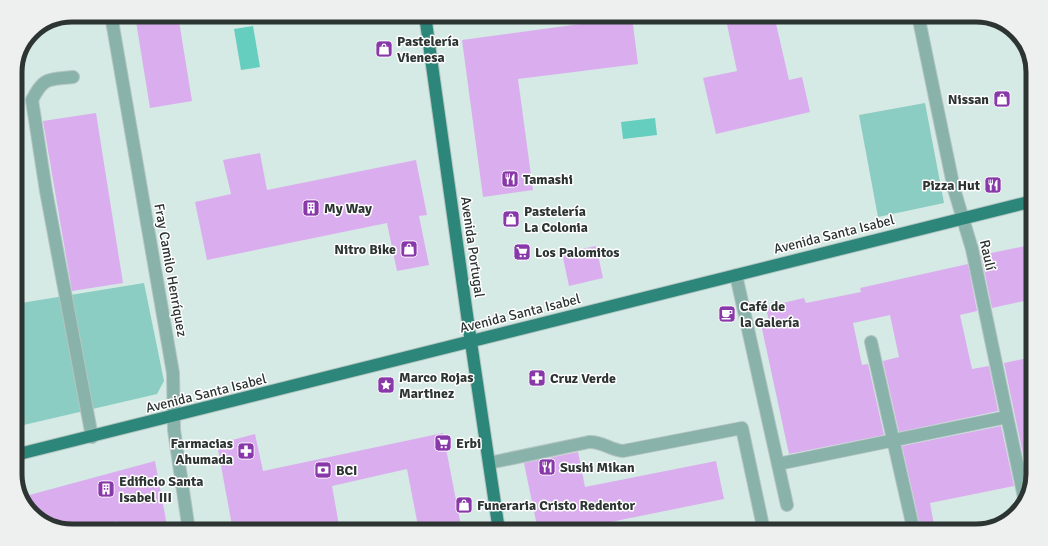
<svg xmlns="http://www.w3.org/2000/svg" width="1048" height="546" viewBox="0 0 1048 546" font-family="Signika,sans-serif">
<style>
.green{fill:#8bcdc2}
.water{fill:#65cebe}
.building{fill:#daaeee}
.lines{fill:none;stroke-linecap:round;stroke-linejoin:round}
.minor-casing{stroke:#b3c5c1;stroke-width:14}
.major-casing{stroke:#b3c5c1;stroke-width:14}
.minor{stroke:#89b2aa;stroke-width:12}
.major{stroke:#2c867a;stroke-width:12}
.labels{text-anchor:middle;stroke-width:3;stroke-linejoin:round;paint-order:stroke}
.poi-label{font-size:14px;font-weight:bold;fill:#2d3533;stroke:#fff;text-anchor:start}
.street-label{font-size:14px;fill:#2d3533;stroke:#fff}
.rim{fill:none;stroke:#2d3533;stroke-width:5}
</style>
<rect width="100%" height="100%" fill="#d5e9e5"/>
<!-- green -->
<path class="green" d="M925 103 944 203 878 217 859 115Z
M144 283 164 381 157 394 15 427V304Z"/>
<!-- water -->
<path class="water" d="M253 26 260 67 241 70 234 29Z
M655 118 657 135 623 139 621 122Z"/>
<!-- building -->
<path class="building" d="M135 15H178L192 101 150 108Z
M725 15H774L789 80 802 77 810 112 716 134 703 78 737 71Z
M632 17 638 64 518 79 533 190 483 197 462 40Z
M96 113 123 283 72 291 43 121Z
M260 153 267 190 416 160 427 215 419 216 429 265 397 271 387 223 207 260 195 202 231 194 223 160Z
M596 246 603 278 569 286 562 253Z
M1026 246 1033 280V299L992 308 981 255Z
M968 264 977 311 960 315 972 369 989 366 998 411 899 432 883 361 899 357 890 315 853 323 862 365 868 364 884 435 789 454 761 324 769 322 766 307 804 298 806 303 861 292 860 288Z
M1033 357V474L1031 482 1029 483 1004 363Z
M1001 426 1014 486 930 503 935 531H915L919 521 902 446Z
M443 433 462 531H419L407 469 332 486 340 531H233L217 444 255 434 263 471Z
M578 452 585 487 716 461 724 499 581 528 582 531H538L524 463Z
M155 461 168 531H120L118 521 72 531 47 525 25 506 22 497Z"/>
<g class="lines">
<!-- minor casing -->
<g class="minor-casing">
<path id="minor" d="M111 15 173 373 174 430 189 531
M918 15 954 189 972 249 1025 502
M73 77C49 80 44 76 32 100L46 191 92 437
M736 275 787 505
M871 342 912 523
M489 463 589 442C601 441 611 450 623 451L742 428 764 531
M778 464 1007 417"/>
</g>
<!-- major casing -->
<g class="major-casing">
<path id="major" d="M425 15 468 322 499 531
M15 455 1033 201"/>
</g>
<!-- minor -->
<use href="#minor" class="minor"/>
<!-- major -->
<use href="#major" class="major"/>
</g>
<!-- icons -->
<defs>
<g id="shop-square" transform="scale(0.9)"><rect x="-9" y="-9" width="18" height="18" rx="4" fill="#8838a8" stroke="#fff"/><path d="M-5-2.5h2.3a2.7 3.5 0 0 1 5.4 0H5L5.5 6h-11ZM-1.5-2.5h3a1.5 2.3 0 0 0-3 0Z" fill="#fff"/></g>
<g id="restaurant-square" transform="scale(0.9)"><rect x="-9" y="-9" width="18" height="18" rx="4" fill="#8838a8" stroke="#fff"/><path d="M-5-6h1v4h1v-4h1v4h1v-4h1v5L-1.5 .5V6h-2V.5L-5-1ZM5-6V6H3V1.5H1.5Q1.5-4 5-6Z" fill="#fff"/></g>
<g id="building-square" transform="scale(0.9)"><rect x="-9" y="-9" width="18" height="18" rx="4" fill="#8838a8" stroke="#fff"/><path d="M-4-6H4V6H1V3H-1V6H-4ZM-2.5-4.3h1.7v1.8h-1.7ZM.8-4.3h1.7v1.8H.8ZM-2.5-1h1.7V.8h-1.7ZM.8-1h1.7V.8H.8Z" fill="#fff"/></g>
<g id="supermarket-square" transform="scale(0.9)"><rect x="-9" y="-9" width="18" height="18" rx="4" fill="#8838a8" stroke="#fff"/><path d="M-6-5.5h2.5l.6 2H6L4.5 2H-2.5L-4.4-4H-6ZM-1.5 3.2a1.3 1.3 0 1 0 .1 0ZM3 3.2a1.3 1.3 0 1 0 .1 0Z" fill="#fff"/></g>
<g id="cafe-square" transform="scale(0.9)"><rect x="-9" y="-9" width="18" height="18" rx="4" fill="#8838a8" stroke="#fff"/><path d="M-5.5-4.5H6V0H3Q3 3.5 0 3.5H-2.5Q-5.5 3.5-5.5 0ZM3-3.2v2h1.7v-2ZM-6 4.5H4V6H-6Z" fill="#fff"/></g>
<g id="pharmacy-square" transform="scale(0.9)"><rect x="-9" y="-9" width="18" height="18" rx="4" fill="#8838a8" stroke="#fff"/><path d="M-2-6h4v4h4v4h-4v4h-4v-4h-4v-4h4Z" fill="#fff"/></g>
<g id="sight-square" transform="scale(0.9)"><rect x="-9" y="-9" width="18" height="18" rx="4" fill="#8838a8" stroke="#fff"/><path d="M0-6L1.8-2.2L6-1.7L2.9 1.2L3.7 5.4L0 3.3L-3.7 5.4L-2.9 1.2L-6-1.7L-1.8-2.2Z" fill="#fff"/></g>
<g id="bank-square" transform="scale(0.9)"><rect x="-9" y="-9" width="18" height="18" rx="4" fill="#8838a8" stroke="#fff"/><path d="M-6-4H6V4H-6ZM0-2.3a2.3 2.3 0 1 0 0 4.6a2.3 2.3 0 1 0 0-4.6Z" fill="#fff"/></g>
</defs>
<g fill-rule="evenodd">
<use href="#shop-square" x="384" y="49"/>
<use href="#shop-square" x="1002" y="99"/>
<use href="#restaurant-square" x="510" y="179"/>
<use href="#restaurant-square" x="993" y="185"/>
<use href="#building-square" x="311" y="208"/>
<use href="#shop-square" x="511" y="219"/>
<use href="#shop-square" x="409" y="249"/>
<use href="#supermarket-square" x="522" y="252"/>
<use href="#cafe-square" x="727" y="314"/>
<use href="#pharmacy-square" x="537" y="378"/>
<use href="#sight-square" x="386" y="385"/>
<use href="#supermarket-square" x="443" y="443"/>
<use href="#pharmacy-square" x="246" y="451"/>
<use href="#restaurant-square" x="547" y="467"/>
<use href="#bank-square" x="323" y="470"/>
<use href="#building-square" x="106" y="489"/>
<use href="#shop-square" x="464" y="505"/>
</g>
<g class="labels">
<!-- poi labels -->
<g class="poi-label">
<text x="397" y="46">Pastelería<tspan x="397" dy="16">Vienesa</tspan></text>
<text x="989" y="104" text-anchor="end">Nissan</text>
<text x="523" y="184">Tamashi</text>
<text x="980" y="190" text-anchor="end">Pizza Hut</text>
<text x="324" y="213">My Way</text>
<text x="524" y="216">Pastelería<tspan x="524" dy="16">La Colonia</tspan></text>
<text x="396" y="254" text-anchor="end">Nitro Bike</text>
<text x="535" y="257">Los Palomitos</text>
<text x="740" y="311">Café de<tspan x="740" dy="16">la Galería</tspan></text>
<text x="399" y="382">Marco Rojas<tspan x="399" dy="16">Martinez</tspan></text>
<text x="550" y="383">Cruz Verde</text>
<text x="233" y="448" text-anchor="end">Farmacias<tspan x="233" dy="16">Ahumada</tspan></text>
<text x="456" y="448">Erbi</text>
<text x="560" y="472">Sushi Mikan</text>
<text x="336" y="475">BCI</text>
<text x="119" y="486">Edificio Santa<tspan x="119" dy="16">Isabel III</tspan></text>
<text x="477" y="510">Funeraria Cristo Redentor</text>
</g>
<!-- street labels -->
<g class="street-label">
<text transform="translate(834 234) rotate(-14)" y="5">Avenida Santa Isabel</text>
<text transform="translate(473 247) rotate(82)" y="5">Avenida Portugal</text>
<text transform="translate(988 255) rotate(77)" y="5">Raulí</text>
<text transform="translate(171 270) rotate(80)" y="5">Fray Camilo Henríquez</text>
<text transform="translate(520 313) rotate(-14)" y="5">Avenida Santa Isabel</text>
<text transform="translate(206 393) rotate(-14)" y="5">Avenida Santa Isabel</text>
</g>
</g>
<!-- crop -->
<path d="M0 0H1048V546H0ZM72 22H976A50 50 0 0 1 1026 72V474A50 50 0 0 1 976 524H72A50 50 0 0 1 22 474V72A50 50 0 0 1 72 22Z" fill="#eeefef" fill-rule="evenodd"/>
<path class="rim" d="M72 22H976A50 50 0 0 1 1026 72V474A50 50 0 0 1 976 524H72A50 50 0 0 1 22 474V72A50 50 0 0 1 72 22Z"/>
</svg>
